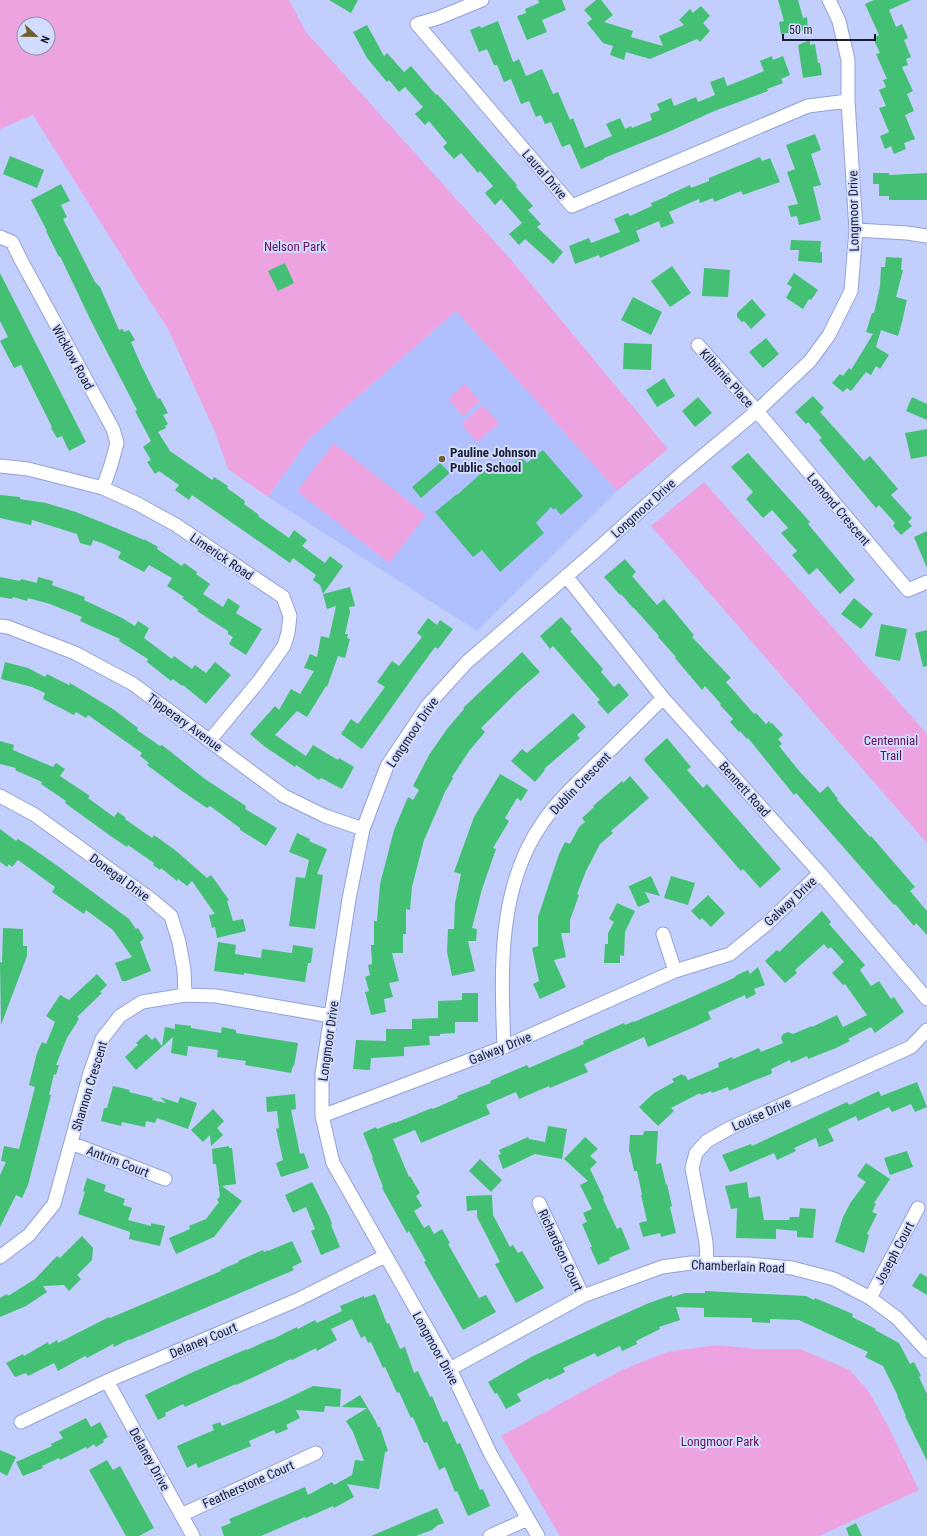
<svg xmlns="http://www.w3.org/2000/svg" width="927" height="1536" viewBox="0 0 927 1536" font-family="'Roboto Condensed',sans-serif">
<style>
.built{fill:#b0c0ff}
.green{fill:#eda3e0;fill-rule:evenodd}
.building{fill:#44c075}
.lines{fill:none;stroke-linecap:round;stroke-linejoin:round}
.minor-casing{stroke:#93a1d6;stroke-width:15}
.minor{stroke:#fff;stroke-width:13}
.poi-dot{fill:#6f602e;stroke:#d2dcfe;stroke-width:1.5}
.labels{text-anchor:middle;stroke-width:4;stroke-linejoin:round;paint-order:stroke}
.street-label{font-size:13px;fill:#1a1e33;stroke:#d2dcfe}
.park-label{font-size:13px;fill:#68115f;stroke:#d2dcfe}
.poi-label{font-size:13px;font-weight:bold;fill:#1a1e33;stroke:#d2dcfe;text-anchor:start}
</style>
<rect width="100%" height="100%" fill="#c2cefb"/>
<!-- built -->
<path class="built" d="M456 311 617 491 477 631 268 497 309 439Z"/>
<!-- green -->
<path class="green" d="M0 0H289L306 32 512 261 668 449 617 491 456 311 309 439 268 497 228 469 215 432 169 331 33 115 0 129ZM24 24H48V48H24Z
M465 384 480 401 463 416 448 399Z
M483 405 499 423 477 442 461 424Z
M334 443 426 515 389 563 297 491Z
M704 482 927 734V843L651 526Z
M717 1345 756 1349H800L850 1370 869 1392 888 1426 919 1490 819 1536H560L501 1436 622 1370 667 1352Z"/>
<!-- building -->
<path class="building" d="M329 0H358L351 13Z
M538 0H562L566 10 542 20 547 32 527 40 517 16 526 13 525 9 539 3Z
M596 0H601L613 15 604 22 633 31 631 37 663 46 659 36 684 25 679 20 690 9 693 13 701 6 710 16 703 23 710 31 700 42 697 39 650 59 626 52 624 60 610 55 613 46 603 43 587 23 592 19 584 10Z
M778 0H798L803 18 807 17 808 30 781 34 779 22 784 21Z
M874 0H911L889 10 896 27 902 24 908 38 904 40 911 57 906 59 908 65 902 67 913 91 907 94 914 111 905 115 915 139 904 143 906 149 894 154 891 146 885 149 880 136 889 132 879 108 886 106 879 90 886 87 883 80 887 79 876 54 880 53 873 38 879 35 865 4Z
M498 21 513 62 519 59 526 76 542 69 553 94 558 92 570 120 573 118 585 148 612 136 606 124 620 118 625 129 631 126 632 128 652 120 650 114 660 110 657 104 671 98 674 106 696 97 698 102 715 95 710 82 724 77 727 86 745 79 764 71 760 61 772 56 773 60 783 56 790 75 781 79 783 83 767 89 768 91 712 112 666 133 604 158V159L581 169 570 144 562 147 551 122 545 124 541 115 536 117 529 101 521 104 511 79 504 82 497 65H494L487 49 479 52 470 30 480 26 481 28Z
M367 25 384 56 387 53 404 72 411 66 436 95 437 94 450 108 517 185 516 187 533 206 528 210 541 224 537 227 563 252 553 264 525 239 519 245 509 234 522 223 501 199 495 205 485 193 493 186 480 171 478 173 461 153 454 159 443 147 447 143 429 121 425 125 415 114 423 107 405 87 399 92 389 80 387 82 367 58 353 32Z
M810 40V45L815 44 818 63H820L822 75 803 78 798 45Z
M815 134 821 150 811 154 821 185 813 187 821 220 799 225 797 216 791 217 788 206 798 204 787 172 795 169 786 145Z
M10 156 44 170 37 188 3 174Z
M760 157 762 161 770 158 780 182 743 195 741 191 714 202 713 198 700 203 699 199 669 212 674 223 661 228 659 221 636 231 640 241 600 258 599 255 575 264 569 246 589 238 591 243 620 232 614 219 628 213 630 216 652 206 651 203 668 196V195L690 185 691 188 709 181V178Z
M873 173H889V175L927 173V200H889V196H879V184H873Z
M61 184 70 201 61 205 67 217 63 219 95 282 100 287 119 330 123 329 124 332 129 330 135 340 131 342 141 365 158 399 160 398 168 413 163 415 168 424 165 426 166 428 158 432 170 451 212 480 214 477 228 486 227 488 245 501 244 504 259 515 258 516 289 538 294 530 307 540 302 546 325 563 330 556 343 566 323 594 320 585 313 580 316 575 293 558 290 563 192 495 189 500 175 490 179 485 159 471 155 474 147 462 151 460 143 447 151 441 135 411 137 410 91 321 60 256 59 257 46 231H47L31 200Z
M791 240 821 241 820 252H822V263L798 261 799 250H790Z
M886 257 902 258 901 270H903L896 297 907 300 902 322 898 336 881 330 876 347 889 355 880 369 876 366 871 375 866 372 851 391 847 388 843 392 832 383 840 374 843 376 849 368 851 370 873 334 866 332 872 313H874L880 286 881 267H885Z
M285 263 294 283 278 291 268 271Z
M672 266 691 293 670 307 651 281Z
M704 268 730 270 728 297 702 296Z
M0 273 86 442 69 451 62 436 57 438 51 428 52 427 21 365 14 368 0 341 8 337 0 321Z
M794 273 818 290 811 300 809 299 803 309 786 298 792 287 787 284Z
M633 297 662 312 651 335 621 320Z
M752 299 766 315 751 329 744 321 742 322 737 317V313Z
M766 338 779 354 763 368 749 352Z
M624 343 652 344 651 370 623 369Z
M664 378 675 396 657 407 646 390Z
M813 396 824 408 820 412 864 461 870 456 898 489 891 495 912 518 908 522 912 526 901 535 893 526 895 523 879 505 876 508 819 440 822 438 808 422 806 424 795 412Z
M698 397 712 413 695 427 682 411Z
M912 397 927 404V420L906 411Z
M927 429V456L911 459 905 433Z
M543 450 583 496 561 515 555 508 553 510 551 507 536 523 544 533 500 572 482 550 473 557 435 512 457 494V495L487 468 492 473 500 466 504 471 521 457 527 463Z
M748 453 810 522 808 524 855 580 840 594 817 568 809 575 792 555 797 551 781 533 788 528 772 510 763 518 746 499 753 492 731 467Z
M440 463 450 473 421 498 412 487Z
M0 495 20 497V499L46 503 76 512 111 526 144 540V539L158 547 157 549 182 566 184 563 197 572 196 574 210 584 203 594 223 607 228 598 240 606 236 613 262 629 246 655 229 644 233 637 228 634V631L197 611 199 610 182 598 184 597 167 586 172 578 149 565 144 572 118 558 121 552 104 544 93 540 91 546 80 543 77 534 32 520 31 525 0 518Z
M927 531V568L914 537Z
M625 559 636 572 632 576 657 605 664 599 694 635 692 637 731 678 726 682 754 714 756 713 766 724 769 721 771 724 772 723 783 735 778 739 782 744 779 746 800 772 820 793 828 786 838 799 837 800 870 837 871 836 915 887 910 891 927 911V935L916 923 914 926 895 904 894 905 796 793 794 795 748 738 747 739 740 731 739 732 730 722 733 719 720 705 721 704 705 686 702 690 675 658 676 657 658 637 659 636 634 608H633L621 594 620 595 604 577Z
M0 577 20 581 21 579 37 583 38 577 53 581 52 585 85 597 84 600 122 618 135 626 138 621 149 628 144 638 172 659 174 656 192 669 195 665 206 673 215 662 231 675 206 704 183 685 182 686 173 679 171 681 147 662 148 659 119 641 120 639 80 621 82 617 50 604 28 598 27 601 13 597 12 599 0 597Z
M350 587 355 606 349 607 350 612 345 634H348L347 638 350 639 345 658 338 656 327 687 326 686 307 717 297 711 275 735 306 756 313 745 338 760 339 758 354 767 342 789 321 778 319 780 296 765 295 767 264 746 250 734 275 706 279 710 291 689 300 694 314 671 304 668 310 654 317 657 321 636 329 638 336 606 327 609 323 594Z
M854 598 873 614 861 629 841 614Z
M561 617 572 629 570 631 603 669 601 672 614 687 619 683 629 695 608 714 597 702 600 700 553 646 550 649 540 636Z
M428 618 437 625 440 620 453 629 438 649 435 647 416 673 362 749 341 734 351 719 358 724 385 687 377 682 392 661 399 666 422 637 417 633Z
M881 624 907 629 900 661 875 656Z
M927 630V666L923 667 915 633Z
M522 652 540 672 517 692 481 728 485 732 469 751 452 777 453 778 445 792 424 840 412 887 410 910 406 909V934H403V953H392L399 981 389 983 393 997 384 999 386 1012 371 1015 365 992 369 991 365 977 370 975 368 965 372 964 371 945H374V921H377L380 884 394 830 405 804 408 797 413 800 419 790 413 786 429 755 447 729 464 709 463 708Z
M5 662 28 668 45 677 47 674 69 685 70 683 113 709 138 728 137 730 160 746 162 745 205 779 246 806 245 809 277 828 266 846 240 830V828L210 806 207 808 182 791 147 765 149 763 140 756 142 753 88 715 86 718 76 712 74 715 43 699 45 693 32 687 1 679Z
M573 713 586 727 577 735 580 738 544 769 545 770 535 782 511 761 522 749 527 753Z
M667 738 691 767 687 770 703 788 707 784 781 869 760 888 743 869 741 871 644 760 645 758Z
M0 741 14 745 13 750 53 767 56 763 65 769 60 776 90 796 88 798 114 817 118 812 126 818 125 819 152 838 154 835 175 850 207 878 211 875 229 900 227 901 233 921 243 919 246 931 217 938 215 927 212 928 209 915 215 914 192 881 187 886 178 879 177 881 161 868 160 870 153 865 154 863 128 845 127 847 112 837 65 803 66 801 41 784 42 782 15 770 16 768 0 764Z
M500 774 528 790 521 801 517 798 505 818 509 821 493 848 496 849 482 889 472 928 477 929 476 941H468L475 971 452 976 447 952 448 929H454L455 903 461 874 454 872 474 817Z
M630 776 649 798 611 831 613 833 600 844 586 871 577 894 579 895 570 920V933H561L566 957 554 960 566 987 540 999 533 984 539 981 532 948 538 946V917L559 854 565 842 570 844 579 827 585 822 582 818 594 807 593 806 622 781 623 783Z
M0 829 16 841 18 839 32 848 59 867 129 919 136 929 138 928 144 938 140 942 151 971 126 981H122L115 963 132 957 113 930 86 910 84 914 52 892 55 887 18 860 12 867 9 864 7 867 0 862Z
M297 833 310 839 309 841 327 849 317 874 323 875 315 929 289 926 296 877 305 878 309 860 289 852Z
M651 876 660 896 645 892 650 902 638 907 629 887H627Z
M671 876 695 883 688 905 664 898Z
M708 895 725 913 711 927 702 918 700 920 691 911Z
M617 903 635 911 625 932 624 956 620 955V963H604L605 944H608V933L614 922 609 919Z
M822 911 831 922 829 924 865 965 860 970 871 986 879 981 891 999 894 997 904 1012 875 1033 871 1027 848 1039 850 1041 836 1048 808 1059 807 1056 791 1063 790 1060 771 1069 772 1072 771 1074 755 1080 729 1091 728 1087 712 1093 711 1091 701 1095 700 1093 671 1108 674 1111 658 1126 639 1107 654 1093 674 1082 672 1079 682 1074 683 1076 685 1075 688 1080 719 1067 718 1063 732 1057 733 1059 759 1048 761 1052 783 1043 781 1038 783 1034 788 1032 793 1034 812 1026V1027L837 1015 843 1027 867 1015 845 984 843 985 832 973 844 962 831 947 828 949 824 944 795 970 797 973 785 983 765 961 777 950 779 952Z
M3 928 23 929V946H27V956L1 1025 0 962 2 963Z
M218 942 236 945 235 954 261 958 262 949 292 953 293 945 313 948 311 963H308L305 982 244 973V975L214 971Z
M758 967 765 985 754 989 756 994 746 999 745 995 708 1012 711 1019 692 1028 648 1047 644 1037 584 1064 588 1072 550 1088 549 1086 519 1099 516 1092 486 1105 490 1114 421 1143 415 1130 393 1139 409 1177 410 1176 420 1193 416 1196 422 1206 414 1211 424 1228 429 1225 434 1234 442 1229 450 1243 448 1244 479 1298 486 1295 496 1312 463 1330 424 1262 426 1261 409 1231 407 1233 382 1188 383 1187 372 1158H373L363 1133 376 1127 377 1129 395 1122V1123L432 1108 433 1109 458 1098 457 1096 491 1083 490 1081 527 1065 529 1068 584 1044 583 1041 624 1023 625 1025 634 1021V1022L685 1000 736 977 735 976 748 970 750 974Z
M97 974 107 985 100 992 102 993 77 1017 79 1019 67 1038 56 1065H59L56 1075 54 1074 49 1095H51L28 1185 22 1198 16 1195 0 1227V1175L6 1162 1 1161 4 1146 19 1149 35 1087 29 1085 37 1053 42 1042 46 1044 55 1022 46 1016 60 995 69 1000Z
M462 993H478V1022H455V1033L440 1034V1036H429L430 1045 404 1047V1056L371 1058 370 1070 353 1069 356 1040 386 1041V1029H412V1019L438 1018V1001L462 1000Z
M175 1024 191 1026V1028L221 1033 222 1027 236 1030V1033L298 1043 294 1066H293L291 1073 245 1065 246 1061 217 1057 218 1050 188 1046 187 1056 171 1053 173 1037 136 1070 125 1057 138 1045 136 1043 146 1034 152 1040 155 1037 162 1046 165 1027 175 1029Z
M917 1082 927 1107 915 1112 911 1104 892 1112 889 1107 858 1121 856 1116 828 1129 834 1141 819 1147 816 1138 794 1148 796 1151 777 1160 774 1153 730 1172 722 1155 751 1144 752 1146 847 1102 849 1105 879 1091 881 1096Z
M113 1086 130 1090 129 1092 153 1098 152 1100 166 1103 160 1097 178 1103 180 1097 197 1103 188 1129 157 1118 155 1123 146 1121 145 1127 122 1122 121 1126 101 1121 104 1108H107Z
M295 1094 296 1109 291 1110 300 1154 304 1153 309 1168 281 1177 276 1163 283 1160 276 1129 279 1128 277 1111 267 1112 266 1097Z
M213 1109 224 1121 217 1128 223 1135 211 1146 210 1135 203 1142 191 1130Z
M548 1126 567 1129 562 1159 535 1154 503 1169 498 1155 501 1154 499 1150 528 1137 529 1139 545 1142Z
M644 1131H658L656 1164 661 1163 666 1185 667 1184 672 1206 670 1207 676 1233 661 1237 660 1233 643 1237 639 1223 647 1221 641 1195H642L637 1171H634L630 1152H629L630 1135H643Z
M585 1137 598 1149 590 1156 597 1162 590 1169 604 1198 603 1199 617 1229 621 1227 630 1249 609 1258 610 1260 598 1265 590 1247H592L582 1224 587 1222 583 1213 592 1209 580 1185 588 1181 564 1159Z
M229 1146V1148H232L236 1184 222 1186 242 1201 214 1237 176 1254 169 1238 190 1229 189 1226 206 1219 219 1202 217 1200 220 1196 216 1164H213L212 1149Z
M907 1151 913 1167 890 1175 884 1158Z
M480 1159 502 1180 491 1192 469 1171Z
M866 1163 890 1179 874 1203 876 1204 872 1212 877 1214 867 1234 869 1235 864 1253 835 1242 843 1217 851 1202 866 1182 857 1176Z
M87 1178 106 1185 104 1191 125 1199 123 1205 132 1208 128 1220 151 1226V1223L165 1226 160 1246 129 1239 130 1232 78 1214 85 1192 83 1191Z
M312 1182 330 1218 332 1224 331 1225 340 1247 321 1255 311 1231 315 1229 306 1207 293 1213 285 1195Z
M747 1182 749 1198 760 1196 764 1220H789L790 1217H799L800 1208 816 1209 813 1238 797 1237V1231L776 1229V1239L736 1238 737 1208 731 1209 725 1186Z
M492 1195 493 1215 510 1247 513 1245 518 1253 522 1251 544 1288 516 1303 495 1264 500 1262 477 1217V1210L467 1211 466 1196Z
M82 1236 93 1248 92 1260 77 1275 81 1279 69 1291 64 1285 43 1286 47 1292 26 1306 0 1317V1298L7 1294 8 1296 35 1279 57 1256 60 1258Z
M292 1241 302 1262 292 1267 294 1270 130 1340V1339L114 1347 113 1344 87 1358 85 1356 58 1371 54 1363 28 1376 26 1373 15 1377 6 1363 23 1354 24 1356 48 1342 49 1345 57 1340 58 1343 109 1317 110 1318 221 1271 220 1270 239 1262 238 1261 263 1250 264 1252 268 1250V1251Z
M920 1273 927 1277V1295L912 1286Z
M705 1291 806 1296 814 1300 815 1298 853 1314 852 1317 876 1329 875 1330 899 1343 910 1364 914 1362 921 1376 919 1377 927 1394V1461L905 1416H906L897 1396H898L883 1366 865 1357 868 1352 799 1320 770 1319V1323L752 1322V1318L704 1317V1308L676 1307 680 1320 659 1327 660 1329 636 1341 637 1344 622 1351 620 1346 597 1357 595 1353 563 1368 565 1372 549 1380 548 1378 517 1394 521 1401 506 1409 497 1393 495 1394 488 1382 533 1356 604 1323 649 1303 672 1295V1297L685 1293H705Z
M375 1294 387 1324 389 1323 400 1349 405 1347 414 1373 418 1371 430 1397 432 1396 443 1422 447 1421 457 1444 460 1443 480 1490 483 1489 490 1506 468 1516 457 1491 455 1492 445 1467 439 1470 427 1442 424 1443 413 1417 411 1418 399 1392 397 1393 385 1367 383 1368 371 1342 368 1343 365 1336 361 1338 352 1319 331 1329 337 1340 317 1351 316 1348 292 1360 291 1359 258 1375 236 1385V1384L185 1407 183 1404 165 1413 166 1416 158 1420 145 1395 193 1372 247 1349V1350L271 1339V1340L297 1327 298 1329 315 1320 317 1323 342 1311 340 1306 364 1296V1298Z
M313 1386 341 1389 340 1407 325 1406 324 1412 296 1410 300 1418 286 1425 288 1429 276 1434 274 1430 249 1441 251 1446 198 1468 196 1463 187 1468 177 1446 214 1430 212 1425 220 1422 222 1426 280 1402Z
M360 1395 375 1420 378 1427H380L388 1451 385 1452 379 1489 347 1484 354 1497 334 1508 333 1506 306 1518 305 1517 261 1536H224L221 1527 231 1523 229 1519 305 1487 308 1495 332 1482 334 1485 352 1475 355 1460 364 1461 353 1432 346 1421 367 1408 341 1407Z
M86 1418 91 1427 100 1422 108 1437 103 1440 104 1442 96 1447 94 1444 87 1449 86 1447 60 1460 59 1458 42 1466 43 1468 23 1476 16 1462 52 1446 51 1444 63 1438 59 1432Z
M0 1450 16 1457 7 1476 0 1472Z
M107 1460 113 1470 120 1466 154 1528 139 1536H126L89 1470Z
M437 1508 444 1523 438 1525 432 1530 416 1536H371Z
M856 1523 862 1536H849L846 1528Z"/>
<g class="lines">
<!-- minor casing -->
<g class="minor-casing">
<path id="minor" d="M482 0 438 18 417 24 572 206 808 106 848 101
M856 230 907 233 927 236
M0 237 12 242 22 262 113 429 117 443 111 465 103 488
M698 345 757 411 908 590 927 582
M0 466 28 469 103 488 136 503 176 525 283 597 290 616 288 633 284 646 259 681 210 740
M566 576 663 698 820 873 927 999
M0 626 8 627 75 653 133 684 284 796 325 816 363 829
M0 796 35 815 152 900 171 916 179 942 184 970 185 995
M663 934 675 971
M504 1047C501 971 497 887 543 822 558 800 578 782 596 764 619 742 641 720 663 698
M322 1116 504 1047 675 971 730 954 769 922 820 873
M71 1143 165 1179
M539 1203 583 1296
M0 1257 29 1235 54 1204 90 1073 102 1039 120 1016 142 1002 185 995 216 996 331 1016
M707 1262 706 1242 692 1168 696 1153 707 1141 728 1129 911 1047 927 1030
M870 1298 918 1208
M450 1369 583 1296 662 1267 691 1263 748 1264 792 1268 834 1279 870 1298 897 1318 927 1351
M107 1381 193 1536
M21 1422 107 1381 297 1300 385 1256
M181 1515 316 1453
M490 1536 528 1519
M538 1536 491 1455 450 1369 333 1163 322 1116V1074L349 899 363 829 387 766 428 705 467 662 591 555 680 475 757 411 810 361 829 335 851 291 856 230 848 101V60L839 21 829 0"/>
</g>
<!-- minor -->
<use href="#minor" class="minor"/>
</g>
<!-- markers -->
<circle class="poi-dot" cx="442" cy="459" r="4"/>
<g class="labels">
<!-- street labels -->
<g class="street-label">
<text transform="translate(545 174) rotate(49)" y="5">Laural Drive</text>
<text transform="translate(853 211) rotate(-91)" y="5">Longmoor Drive</text>
<text transform="translate(73 357) rotate(61)" y="5">Wicklow Road</text>
<text transform="translate(727 378) rotate(48)" y="5">Kilbirnie Place</text>
<text transform="translate(643 508) rotate(-42)" y="5">Longmoor Drive</text>
<text transform="translate(839 509) rotate(50)" y="5">Lomond Crescent</text>
<text transform="translate(222 556) rotate(34)" y="5">Limerick Road</text>
<text transform="translate(185 722) rotate(36)" y="5">Tipperary Avenue</text>
<text transform="translate(412 732) rotate(-56)" y="5">Longmoor Drive</text>
<text transform="translate(580 783) rotate(-46)" y="5">Dublin Crescent</text>
<text transform="translate(745 789) rotate(48)" y="5">Bennett Road</text>
<text transform="translate(120 877) rotate(36)" y="5">Donegal Drive</text>
<text transform="translate(790 901) rotate(-43)" y="5">Galway Drive</text>
<text transform="translate(328 1041) rotate(-82)" y="5">Longmoor Drive</text>
<text transform="translate(500 1048) rotate(-22)" y="5">Galway Drive</text>
<text transform="translate(89 1086) rotate(-73)" y="5">Shannon Crescent</text>
<text transform="translate(761 1114) rotate(-24)" y="5">Louise Drive</text>
<text transform="translate(118 1161) rotate(21)" y="5">Antrim Court</text>
<text transform="translate(561 1250) rotate(65)" y="5">Richardson Court</text>
<text transform="translate(894 1253) rotate(-62)" y="5">Joseph Court</text>
<text transform="translate(738 1266) rotate(2)" y="5">Chamberlain Road</text>
<text transform="translate(203 1340) rotate(-23)" y="5">Delaney Court</text>
<text transform="translate(436 1348) rotate(61)" y="5">Longmoor Drive</text>
<text transform="translate(150 1459) rotate(61)" y="5">Delaney Drive</text>
<text transform="translate(248 1484) rotate(-24)" y="5">Featherstone Court</text>
</g>
<!-- park labels -->
<g class="park-label">
<text x="295" y="251">Nelson Park</text>
<text x="891" y="745">Centennial<tspan x="891" dy="15">Trail</tspan></text>
<text x="720" y="1446">Longmoor Park</text>
</g>
<!-- poi labels -->
<g class="poi-label">
<text x="450" y="457">Pauline Johnson<tspan x="450" dy="15">Public School</tspan></text>
</g>
</g>
<!-- north arrow -->
<g transform="translate(36 36) rotate(112)"><circle r="19" fill="#d2dcfe" stroke="#8890ad"/>
<path d="M0-3L7 15L0 10L-7 15Z" fill="#6f602e"/>
<text y="-6" font-size="11" font-weight="bold" text-anchor="middle" fill="#1a1e33">N</text>
</g>
<!-- scale -->
<path d="M783 34v6h92v-6" fill="none" stroke="#1a1e33" stroke-width="2"/>
<text x="789" y="34" font-size="12" fill="#1a1e33" stroke="#d2dcfe" stroke-width="3" paint-order="stroke">50 m</text>
</svg>
